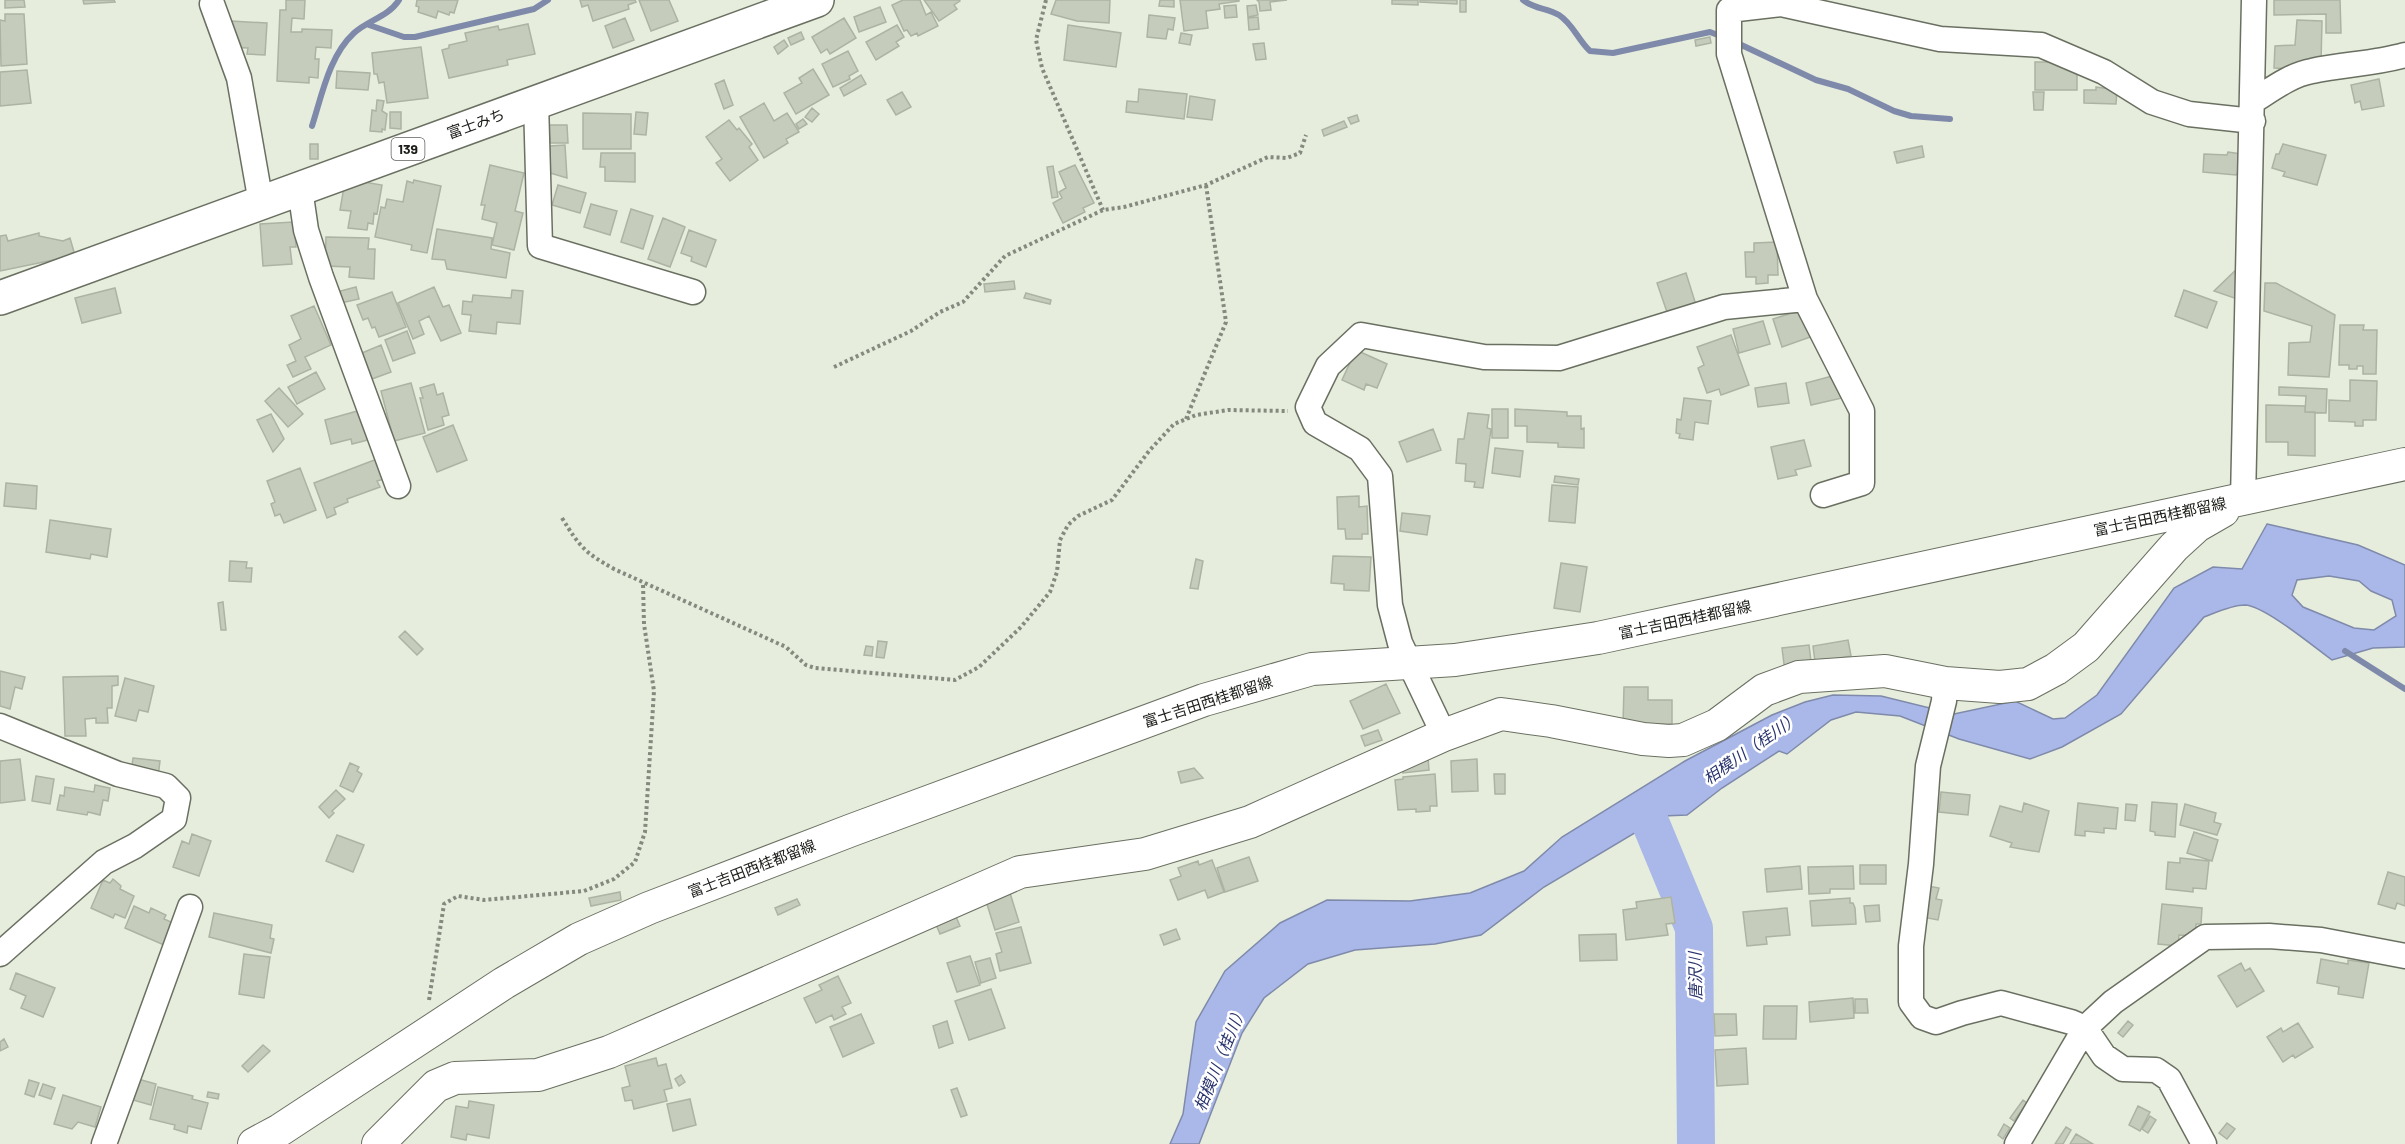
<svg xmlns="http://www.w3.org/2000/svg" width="2405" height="1144" viewBox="0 0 2405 1144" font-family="Barlow,'Noto Sans JP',sans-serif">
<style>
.water{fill:#aab8e9;stroke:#7f8aaa;stroke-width:1.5;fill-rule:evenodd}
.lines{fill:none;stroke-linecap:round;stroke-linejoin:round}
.stream{stroke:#7f8aaa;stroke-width:6}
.river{stroke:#aab8e9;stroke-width:38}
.building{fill:#c5ccbb;stroke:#acb3a3;stroke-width:1.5}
.minor-casing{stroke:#6a7061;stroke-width:27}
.major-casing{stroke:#6a7061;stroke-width:34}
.highway-casing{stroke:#6a7061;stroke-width:36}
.path{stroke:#858a7f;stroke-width:4;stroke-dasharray:3 3;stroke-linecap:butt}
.minor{stroke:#fff;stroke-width:24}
.major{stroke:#fff;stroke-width:32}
.highway{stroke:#fff;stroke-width:33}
.labels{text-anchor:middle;stroke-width:5;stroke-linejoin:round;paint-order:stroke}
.shield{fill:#fff;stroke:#5f625d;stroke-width:1.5}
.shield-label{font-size:14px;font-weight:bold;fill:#1b1e18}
.street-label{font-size:15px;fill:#1b1e18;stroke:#fff}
.water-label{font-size:16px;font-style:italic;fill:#28336d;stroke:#fff}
</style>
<rect width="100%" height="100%" fill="#e6eddd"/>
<!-- water -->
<path class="water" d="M2267 524 2358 545 2405 565V647L2373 648 2332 660C2314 647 2265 606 2245 605 2232 605 2217 612 2204 617L2121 714 2062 747 2030 759 1959 739 1900 716 1856 712 1831 720 1787 754 1779 751 1722 788 1687 815 1663 816 1544 887 1481 935 1435 944 1355 950 1308 964 1264 998 1242 1033 1199 1144H1170L1183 1114 1196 1022 1225 971 1280 923 1327 900 1410 901 1470 893 1524 871 1562 837 1685 761 1772 715 1805 702 1833 695 1881 696 1954 714 2015 701 2053 719 2065 718 2097 695 2174 588 2213 567 2242 569ZM2329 576 2359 581 2371 591 2392 600 2396 616 2374 630 2354 628 2303 607 2292 595 2297 580Z"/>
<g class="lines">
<!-- stream -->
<path class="stream" d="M1523 0C1534 9 1548 8 1559 15 1573 24 1578 40 1590 51L1613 53 1710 32 1723 37
M369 25 404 37H415L534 9 548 0
M1735 42 1816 80 1848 89 1894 111 1911 116 1950 119
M312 126C322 95 329 56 354 33 368 20 388 17 399 0
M2345 651 2405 689"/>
<!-- river -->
<path class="river" d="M1648 817 1694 928 1696 1144"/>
</g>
<!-- building -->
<path class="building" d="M5 0H24L25 7 5 8Z
M83 0H114L115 2 84 4Z
M286 0H305L304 19 292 18 291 32H302V29L332 30 331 48 316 47 315 59H319L318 78 309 77V83L277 81 280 10H286Z
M417 0H458L454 13 450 12 449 15 438 11 436 18 418 12 419 7 416 6Z
M580 0H635L636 2 628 5 629 9 593 21 588 5 582 7Z
M639 0H669L678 21 651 31Z
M903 0H920L926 15 931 12 938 26 918 36 917 33 911 36 907 30 904 31 892 5Z
M924 0H959L960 1 954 5 957 9 939 21Z
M1056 0H1110L1109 23 1077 21 1051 14Z
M1160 0H1174V7L1159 6Z
M1180 0H1239V1L1219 4 1220 9 1206 11 1208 28 1184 31Z
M1257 0H1287L1270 2 1271 10 1260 11 1259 2Z
M1392 0H1418V5L1392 4Z
M1420 0H1457V4L1420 2Z
M1460 0H1466V12H1460Z
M2274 0H2340L2341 33H2326V14L2274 15Z
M1236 5 1237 17 1225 18 1224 6Z
M1256 5 1258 15 1248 17 1247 6Z
M880 7 886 22 859 32 854 17Z
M5 14H24L27 64 1 66 0 20 5 21Z
M1149 15 1175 18 1173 30 1168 29 1166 39 1147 37Z
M1258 17 1259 29 1249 30 1248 18Z
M625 18 634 40 613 48 605 26Z
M844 18 856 38 830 54 827 49 821 53 812 37Z
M2297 20 2322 21 2321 63 2296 69 2274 68 2275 46 2295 45Z
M231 21 267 23 265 55 247 54 248 48 230 47Z
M528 24 535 54 507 60 508 65 449 78 442 50 449 48V45L467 41 465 33 498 26 499 30Z
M897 25 904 37 896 42 899 46 876 60 866 42Z
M1068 25 1121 33 1116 67 1064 60Z
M801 32 804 39 791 45 788 38Z
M1181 33 1192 35 1190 45 1179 43Z
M1710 37 1711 43 1696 46 1695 40Z
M784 40 788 46 778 54 774 47Z
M1264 43 1266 59 1256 60 1253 44Z
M421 47 428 98 387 103 384 82 379 83 377 74H374L372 53Z
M848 51 858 71 849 76 850 79 833 87 822 64Z
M2035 62H2064L2077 66V90H2035Z
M813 69 829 95 796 114 784 93 802 83 799 78Z
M27 70 31 103 0 106V72Z
M337 71 370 73 368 90 336 88Z
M861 75 866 84 844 96 840 88Z
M2379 79 2384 106 2362 110 2360 101 2355 103 2351 85Z
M724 80 733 105 724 109 715 84Z
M2096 87 2117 90 2116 104 2084 103V90H2096Z
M1139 89 1187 94 1184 119 1126 112 1127 101 1138 102Z
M902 92 911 107 896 115 887 100Z
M2033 92H2044L2043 110H2034Z
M1190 96 1215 100 1212 120 1187 117Z
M377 100 384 101 382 111 387 114 385 130 382 129V132L370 131 372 110 376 111Z
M764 103 774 121 787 113 799 132 786 139 788 143 764 158 740 117Z
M812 108 819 114 812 122 805 117Z
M390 112H401V129L390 128Z
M636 112 648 113 646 135 634 134Z
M583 113 631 114V149H583Z
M1357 115 1359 121 1351 124 1348 118Z
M803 119 807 124 799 129 796 124Z
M729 120 737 130 739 128 752 144 749 147 758 160 730 181 716 163 722 159 706 137Z
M1344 121 1347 127 1324 136 1322 130Z
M549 125H567L568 143H550Z
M310 144H318V159H310Z
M2283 144 2326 155 2317 185 2283 176 2285 172 2272 168 2276 154H2279Z
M565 145 567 178 550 173V146Z
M1922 146 1924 157 1897 163 1894 152Z
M2228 152 2241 154 2240 170 2236 175 2203 172 2204 154 2227 155Z
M601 153H635V182L605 181V167H600Z
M490 165 524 173 515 211 523 213 514 250 492 245 497 223 482 219 485 205H481Z
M1075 165 1094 203 1083 208 1085 212 1063 223 1053 203 1062 198 1059 192 1066 188 1059 172Z
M1053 166 1058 197 1052 198 1047 167Z
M414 180 441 186 427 253 411 250 412 245 375 237 381 207 385 208 387 199 403 202 407 181 413 183Z
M358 181 382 185 377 214 374 213 373 224 368 223 367 230 348 228 351 211 340 210 344 187Z
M558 185 586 193 580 213 552 205Z
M591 204 617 211 610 235 584 227Z
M631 209 653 216 643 249 621 242Z
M663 218 685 227 670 267 648 259Z
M294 222 296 247H290L292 264 263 266 260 224Z
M437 229 492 238 491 249 510 253 506 278 447 269 445 260 432 259Z
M689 230 716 240 706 267 691 261 692 257 681 253Z
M39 233V236L63 241 70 238 74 252 63 258 0 271V236L6 235 8 241Z
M326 237 369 238 368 249H375L374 279 349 277 350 267 325 266Z
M1777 242 1778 275H1768V283L1756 284V277H1746L1745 252H1754V243Z
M2238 268 2240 300 2214 291Z
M1686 273 1696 305 1668 315 1657 283Z
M1014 281 1015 289 985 292 984 284Z
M2265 283H2276L2335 315 2329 377 2288 375 2289 343 2310 342 2312 326 2264 311Z
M356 287 359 299 336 304 333 293Z
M434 287 443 307 449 305 461 333 441 341 429 316 419 321 424 334 413 339 398 303Z
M115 288 121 313 82 323 75 298Z
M512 290 523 291 520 324 497 322 496 334 469 331 471 315 462 314 463 301 472 302 473 295 511 298Z
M2184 290 2217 302 2207 328 2175 316Z
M392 292 406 327 379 337 375 327 372 328 368 318 363 320 357 305Z
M1026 293 1051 300 1050 304 1024 298Z
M314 306 331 345 305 357 311 369 293 377 287 365 296 361 289 345 301 339 291 316Z
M1804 309 1813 336 1782 347 1773 319Z
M1763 321 1770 344 1739 353 1733 329Z
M2340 325H2364L2363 330H2377L2376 374H2363V366H2357V369H2349V365H2339Z
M407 331 415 353 393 361 385 340Z
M1731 335 1749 385 1721 395 1719 389 1707 393 1698 368 1704 365 1697 347Z
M381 345 391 372 372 379 362 353Z
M1356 350 1387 364 1377 388 1366 384 1364 390 1342 380Z
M316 372 325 389 297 404 288 387Z
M1836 375 1842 398 1811 405 1806 383Z
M2350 380 2377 381 2376 420H2363V426H2355V422L2329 421V400L2350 401Z
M411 383 425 433 394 441 381 391Z
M1786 383 1789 403 1758 407 1755 388Z
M434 384 437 395 443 393 449 415 442 417 444 425 428 430 420 398H423L420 388Z
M2279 387 2327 389 2326 413 2305 412 2306 396 2279 395Z
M279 388 303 414 288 427 265 401Z
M1684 398 1711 401 1708 424 1695 422 1693 440 1679 438 1680 434 1676 433 1677 419 1681 420Z
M2266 405 2305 406V412H2315V456L2288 455V442H2266Z
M1492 409H1508V438H1492Z
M1515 409 1567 412V416H1581V429L1584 428V448L1558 447V443L1527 442V426H1515Z
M361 410 368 440 352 444 351 439 331 444 325 420Z
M1468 413 1489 415 1487 428 1491 429 1483 488 1474 487 1475 482 1465 481 1466 464 1456 463 1458 439H1464Z
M271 414 284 439 273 452 257 420Z
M453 425 467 460 437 472 423 437Z
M1433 429 1441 450 1407 462 1399 442Z
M1804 440 1811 466 1795 470 1797 475 1778 479 1771 447Z
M1495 448 1523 451 1520 477 1492 473Z
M377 459 384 479 377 481 380 487 347 499 348 502 334 508 336 514 327 518 314 483Z
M300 468 316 510 284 523 280 514 275 516 271 504 275 502 267 481Z
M1555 476 1579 479 1578 485 1554 482Z
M6 483 37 486 36 509 4 506Z
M1552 485 1578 487 1575 523 1549 521Z
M1359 496V507L1367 506 1368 534H1362V539H1346L1345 529H1338L1337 497Z
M1402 513 1430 516 1427 535 1400 531Z
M50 520 111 529 107 557 91 554 90 559 46 552Z
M1333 556 1371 557 1369 591 1344 590V584L1331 583Z
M1196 559 1203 561 1198 589 1190 588Z
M230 561 247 562 246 568H252L251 582 229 581Z
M1561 563 1587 567 1580 612 1554 608Z
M223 602 226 630H221L218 603Z
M405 631 423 649 417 655 399 637Z
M1848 640 1851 656 1815 662 1813 646Z
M878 641 887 642 884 658 876 657Z
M1809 645 1812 669 1785 672 1782 648Z
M866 646 873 647 872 656 864 655Z
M0 671 25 677 22 689 15 687 10 709 0 706Z
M118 676V685L112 686V708H107L108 723H96V718L85 719 86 736H65L63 677Z
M125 678 154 686 148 712 139 710 136 721 115 716Z
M1386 684 1400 713 1363 729 1350 701Z
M1624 687H1648V700H1672V724H1623Z
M1378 730 1382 740 1365 746 1361 736Z
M1428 757 1429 770 1403 773 1405 766Z
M133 758 160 761 158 777 131 774Z
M20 759 25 800 0 803V761Z
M1477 759 1478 791 1452 792 1451 761Z
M350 763 359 767 357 771 362 774 353 792 340 786Z
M1194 768 1203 778 1181 783 1178 772Z
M1435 774 1437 806H1430V811L1416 812V809L1398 810 1395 780 1403 779V777Z
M1494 774H1505V794H1495Z
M36 776 54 779 50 804 32 801Z
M95 785 110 788 108 801 103 800 100 815 88 812 87 815 57 810 60 795 64 796 65 787 94 792Z
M336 790 345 799 332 811 334 813 329 818 319 807Z
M1941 792 1970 795 1968 815 1939 812Z
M2152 802 2177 804 2175 837 2155 835V832L2150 831Z
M2024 803 2049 811 2039 852 2010 847 2012 843 1990 836 2000 806 2022 812Z
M2078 803 2118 808 2116 829 2104 828V833L2085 831V836L2075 835Z
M2126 804 2137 805 2135 821 2125 820Z
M2185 804 2216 813 2214 822 2221 824 2217 835 2180 825Z
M2194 832 2218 840 2212 861 2187 853Z
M192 834 211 841 199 876 173 867 182 841 189 844Z
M337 835 364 845 353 872 326 861Z
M1249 857 1258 881 1225 892 1217 868Z
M2180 858 2209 861 2206 889 2193 888V892L2166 889 2168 862 2180 863Z
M1212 860 1224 892 1208 898 1205 890 1178 900 1170 880 1181 876 1178 868 1198 861 1199 865Z
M1860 865H1886V884H1860Z
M1800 866 1802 889 1767 892 1765 869Z
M1853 866 1854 889H1830V893L1809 894 1808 867Z
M2388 872 2405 877V906L2397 903 2395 909 2378 904Z
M113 879 121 886 120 889 134 896 125 918 115 914 113 918 91 908 103 880 110 883Z
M1928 886 1939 888 1936 899 1942 900 1938 920 1922 917Z
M620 892 621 900 591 906 589 898Z
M1010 893 1019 922 995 930 986 901Z
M1671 897 1675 923 1666 924 1668 935 1626 940 1623 910 1637 908 1636 902Z
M1850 898V903H1853L1855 908 1856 924 1812 926 1810 901Z
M797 899 800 905 778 915 775 908Z
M2162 904 2202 908 2201 924H2196L2195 936 2179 935 2178 946 2158 944Z
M1879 905 1880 921 1866 922 1864 906Z
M134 906 149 913 151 908 166 915 164 919 173 923 164 945 125 928Z
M1787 908 1790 935 1766 937 1767 944 1747 946 1743 912Z
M954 912 960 926 940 934 934 920Z
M214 913 272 925 270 938 274 939 271 953 209 937Z
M1021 927 1031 963 1000 971 996 954 1002 952 996 933Z
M1176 929 1180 939 1164 945 1160 935Z
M1616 934 1617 960 1580 961 1579 935Z
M244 954 270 957 264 998 239 994Z
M970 956 980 985 957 992 947 963Z
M990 958 996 978 981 983 975 962Z
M2321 959 2348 964V960L2369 963 2363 998 2338 994 2339 987 2317 983Z
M2241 963 2245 971 2250 968 2264 991 2237 1007 2218 976Z
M16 973 55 988 43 1017 21 1008 26 996 10 989Z
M838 976 851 1003 842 1007 846 1014 834 1020 832 1015 816 1023 804 998 822 990 819 985Z
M991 989 1005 1028 969 1040 955 1001Z
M1853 998 1854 1018 1810 1022 1809 1002Z
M1855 999H1867L1868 1013H1855Z
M1764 1006H1797L1796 1039H1763Z
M861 1014 874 1043 843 1057 830 1027Z
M1714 1014H1736L1737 1035 1715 1036Z
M947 1021 953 1043 939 1048 933 1026Z
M2128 1021 2133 1025 2123 1037 2118 1033Z
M2298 1023 2313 1047 2295 1058 2293 1055 2283 1062 2267 1037 2281 1028 2283 1032Z
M4 1039 8 1047 0 1051V1042Z
M263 1045 270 1051 248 1072 242 1066Z
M1746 1048 1748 1084 1717 1086 1715 1050Z
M656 1058 658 1066 666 1064 672 1088 664 1090 667 1101 634 1109 632 1100 625 1101 622 1088 630 1086 625 1066Z
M681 1075 685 1082 679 1086 675 1079Z
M138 1079 156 1084 151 1105 133 1100Z
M29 1080 39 1083 34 1097 25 1094Z
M43 1084 55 1088 51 1099 39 1095Z
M158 1087 193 1096 192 1099 208 1103 201 1129 188 1126 187 1133 174 1129 175 1125 150 1119Z
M957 1088 967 1115 961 1117 951 1090Z
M208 1092 219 1094 218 1099 207 1097Z
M63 1095 101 1107 95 1127 78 1122 72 1129 54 1124Z
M690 1099 696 1125 673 1131 667 1104Z
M2023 1100 2027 1103 2014 1121 2010 1118Z
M469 1101 494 1105 489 1138 467 1134 466 1140 451 1137 456 1106 468 1108Z
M2138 1106 2150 1112 2140 1131 2129 1125Z
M2150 1116 2156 1120 2148 1133 2142 1129Z
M2227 1123 2235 1129 2227 1139 2219 1133Z
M2004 1124 2010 1128 2003 1139 1998 1135Z
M2066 1127 2071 1130 2063 1144H2055Z
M2076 1134 2093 1144H2070Z"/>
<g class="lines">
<!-- minor casing -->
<g class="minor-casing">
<path id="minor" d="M212 4 239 78 261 203
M2253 101C2271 90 2290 75 2312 71 2343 64 2374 64 2405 55
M536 102 540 246 693 292
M300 189 306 230 321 277 398 486
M1805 299 1862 411V483L1823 495
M2243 500 2254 0
M1945 683 1944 701 1928 766 1921 864 1911 946V1002L1922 1017 1936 1022 1962 1013 2001 1003 2071 1022 2085 1028 2104 1056 2123 1069 2156 1070 2169 1079 2204 1144
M0 726 118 774 166 786 178 798 174 819 135 846 104 862 0 954
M1444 735 1400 643 1390 605 1380 476 1360 449 1315 423 1308 407 1328 366 1361 335 1484 357 1559 358 1724 307 1805 299 1729 54V10L1781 4 1940 39 2041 45 2104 72 2152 102 2189 114 2253 121
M104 1144 190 907
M2017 1144 2085 1028 2113 1002 2205 937 2269 936 2321 940 2405 956"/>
</g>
<!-- major casing -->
<g class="major-casing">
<path id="major" d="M254 1144 280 1130 504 983 579 939 649 908 852 830 1204 700 1312 669 1455 660 1598 638 2405 464
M378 1144 436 1086 455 1078 538 1075 609 1052 1020 872 1145 854 1250 822 1444 735 1501 714 1551 721 1643 739 1669 741 1683 740 1717 725 1764 690 1799 677 1885 671 1945 683 2000 687 2028 684 2056 669 2086 647 2174 547 2197 526 2223 511"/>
</g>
<!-- highway casing -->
<g class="highway-casing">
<path id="highway" d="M0 298 817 0"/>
</g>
<!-- path -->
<path class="path" d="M1046 0 1036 40 1042 68 1103 210
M834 367 911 331 940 312 963 302 1005 256 1103 210 1124 207 1206 185 1268 157 1287 158 1300 153 1306 135
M1186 419 1226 322 1206 185
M562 518C580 547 584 552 614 569L786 647 806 665 815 668 955 680 979 667 1021 627 1050 592 1057 572 1060 540 1068 525 1078 516 1112 500 1149 451 1174 424 1196 415 1228 410 1288 411
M429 1000 444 904 458 896 484 900 584 891 614 879 635 862 645 832 654 691 644 624 643 583"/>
<!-- minor -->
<use href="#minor" class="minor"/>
<!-- major -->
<use href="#major" class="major"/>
<!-- highway -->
<use href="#highway" class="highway"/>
</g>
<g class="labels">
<!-- shield labels -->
<rect class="shield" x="391.5" y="138" width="33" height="22" rx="4.5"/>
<g class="shield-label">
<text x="408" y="154">139</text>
</g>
<!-- street labels -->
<g class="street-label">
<text transform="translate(476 124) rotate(-20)" y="5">富士みち</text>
<text transform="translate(2160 517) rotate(-12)" y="5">富士吉田西桂都留線</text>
<text transform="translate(1685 620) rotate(-12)" y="5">富士吉田西桂都留線</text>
<text transform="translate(1208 702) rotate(-18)" y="5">富士吉田西桂都留線</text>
<text transform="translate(752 869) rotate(-21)" y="5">富士吉田西桂都留線</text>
</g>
<!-- water labels -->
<g class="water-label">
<text transform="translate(1751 748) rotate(-35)" y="6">相模川（桂川）</text>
<text transform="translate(1695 976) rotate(-91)" y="6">唐沢川</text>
<text transform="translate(1220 1058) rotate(-68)" y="6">相模川（桂川）</text>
</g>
</g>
</svg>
